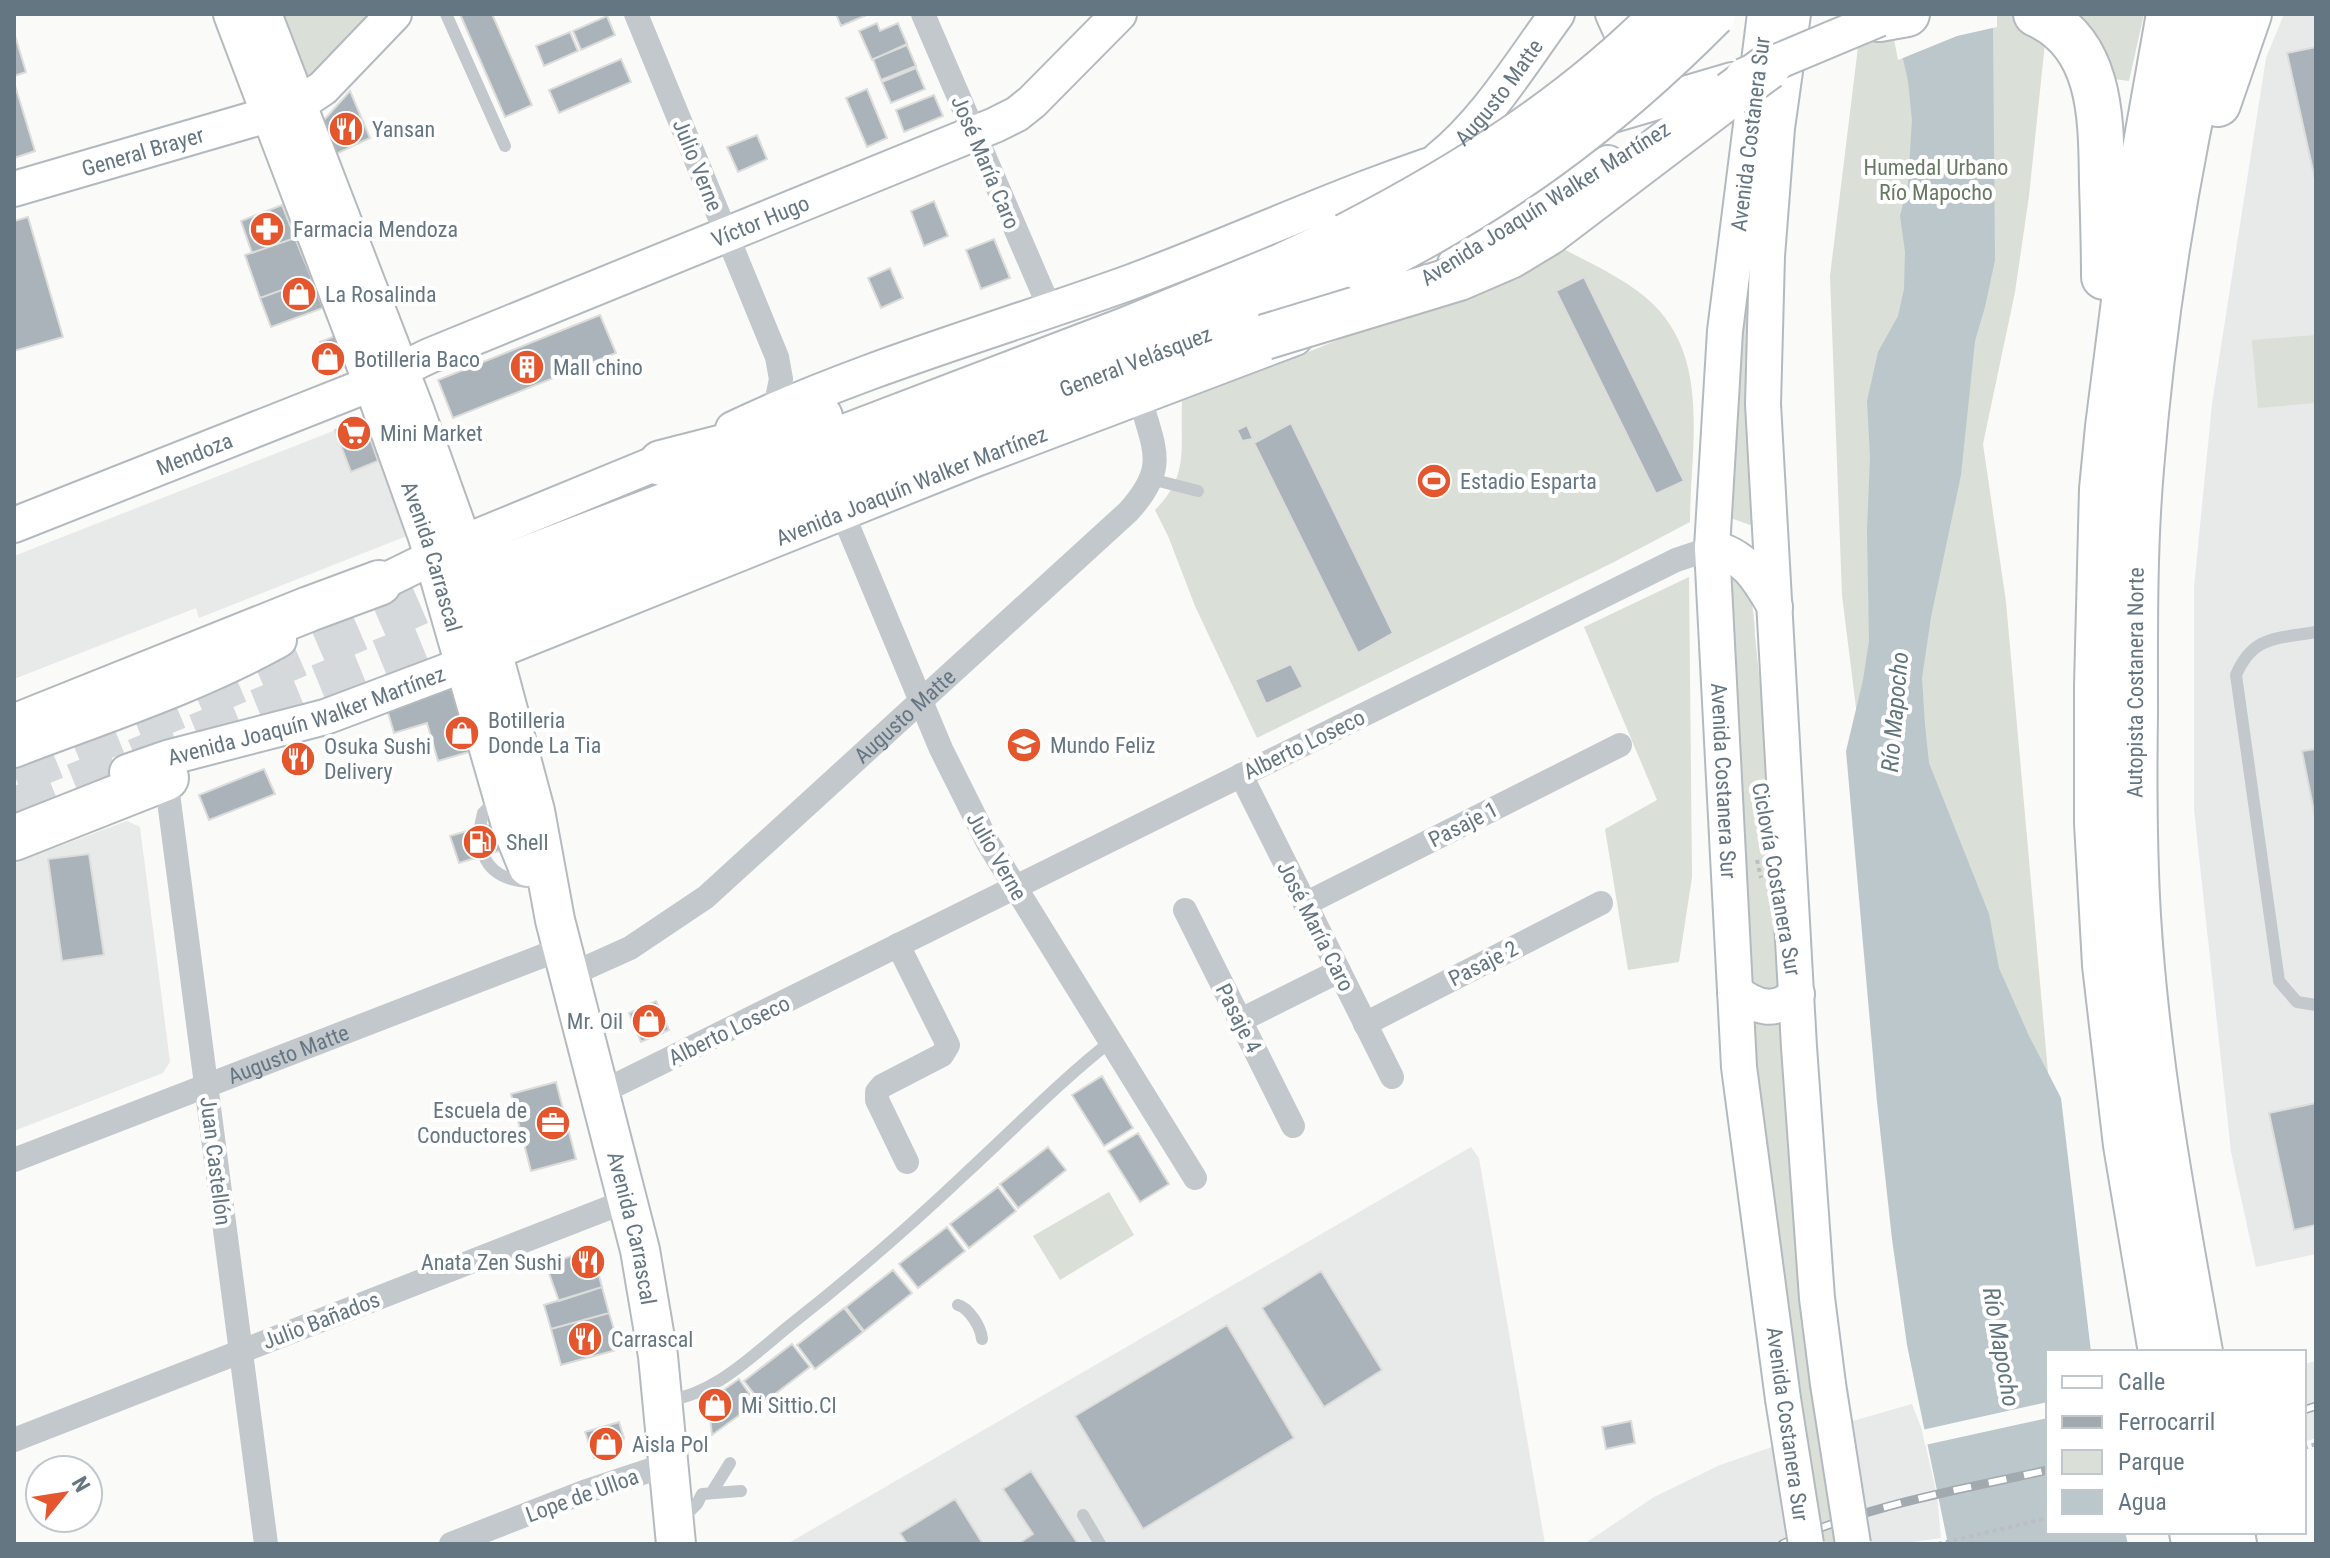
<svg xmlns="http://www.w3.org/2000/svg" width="2330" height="1558" viewBox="0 0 2330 1558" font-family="'Roboto Condensed',sans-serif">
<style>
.built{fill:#e8e9e9}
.green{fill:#dadfd7}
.water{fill:#bbc7cb}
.pier{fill:#fafaf8}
.building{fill:#aab3b9;stroke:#dcdcda;stroke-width:2}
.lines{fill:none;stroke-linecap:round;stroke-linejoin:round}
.highway-tunnel{stroke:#d5d9db;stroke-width:44;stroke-dasharray:44 22;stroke-linecap:butt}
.secondary-casing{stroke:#b3babf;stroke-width:38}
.primary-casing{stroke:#b5babe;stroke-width:42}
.highway-casing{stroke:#b4b9bd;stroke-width:48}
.path{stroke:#bbbfc2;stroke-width:4;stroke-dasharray:4 4;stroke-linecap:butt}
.lane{stroke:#c3c8cc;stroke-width:12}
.street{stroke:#c3c8cc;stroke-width:24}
.secondary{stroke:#fff;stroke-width:34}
.primary{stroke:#fff;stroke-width:38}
.highway{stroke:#fff;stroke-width:44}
.rail-casing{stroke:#a2aab0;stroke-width:9}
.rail{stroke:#fff;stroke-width:6;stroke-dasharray:18;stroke-linecap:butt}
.secondary-bridge-casing{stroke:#b3babf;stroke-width:38;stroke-linecap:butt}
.highway-bridge-casing{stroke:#b4b9bd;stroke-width:48;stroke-linecap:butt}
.secondary-bridge{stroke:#fff;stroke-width:34}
.highway-bridge{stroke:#fff;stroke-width:44}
.labels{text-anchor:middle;stroke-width:8;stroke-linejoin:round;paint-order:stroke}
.street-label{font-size:22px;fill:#657683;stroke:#fff}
.poi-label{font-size:22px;fill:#657683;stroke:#fff;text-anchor:start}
.park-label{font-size:22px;fill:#687a64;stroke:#fff}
.water-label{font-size:24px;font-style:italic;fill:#60757c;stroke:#fff}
</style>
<rect width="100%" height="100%" fill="#fafaf8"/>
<!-- built -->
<path class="built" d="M2284 14H2316V1254L2256 1267 2231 1152 2194 810V587L2212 404 2266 58Z
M356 422 366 427 407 536 199 618 196 608 14 679V556Z
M127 821 140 827 170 1062 163 1073 14 1131V863Z
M1471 1147 1479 1158 1545 1544H787Z
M2316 1361V1438L2304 1442V1364Z
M1912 1404 1922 1430 1937 1495 1941 1538 1900 1544H1584L1654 1497 1720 1465 1821 1430Z"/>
<!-- green -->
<path class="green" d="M276 14H382L319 80H300Z
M1862 14H2048L2029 196 2015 292 1983 444 2006 602 2060 1207 2048 1352V1532L1960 1544 1842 595 1830 276Z
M2082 14H2144L2129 81 2107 78 2081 31Z
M1759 126 1749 283V340L1759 528 1719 514Z
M1560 247C1591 264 1629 280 1654 305 1711 362 1690 450 1690 522L1614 562 1257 738 1195 606 1168 536 1155 510C1190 475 1180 447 1182 401L1282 363Z
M2316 335V403L2258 408 2252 340Z
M1724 565C1751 585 1754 603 1755 635L1789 977 1775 992H1761L1751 978Z
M1689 577 1692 877 1679 962 1628 970 1605 829 1657 800 1584 627Z
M1787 1012 1843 1544H1815L1744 1017Z
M1109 1192 1134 1235 1060 1280 1033 1236Z"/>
<!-- water -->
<path class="water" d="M1893 14 1993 28 1995 260 1985 307 1975 341 1961 475 1931 617 1922 678 1925 725 1929 763 1989 914 1999 968 2029 1036 2061 1098 2091 1352H2048V1532H2125L2128 1544H1948L1907 1345 1892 1239 1877 1102 1846 751 1863 680 1869 641 1867 530 1870 457 1867 401 1878 352 1898 316 1904 289 1905 252 1900 216 1908 184 1912 120 1908 81Z"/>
<!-- pier -->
<path class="pier" d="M1889 14H1997V27L1957 36 1898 60Z
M2048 1402V1418L1925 1445 1922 1430Z"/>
<!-- building -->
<path class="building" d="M460 14H492L532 105 505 117Z
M836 14H869L841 26Z
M607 16 615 35 581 50 573 31Z
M877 23 880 31 898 23 907 44 872 60 859 31Z
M14 32 26 72 14 76Z
M570 32 578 51 544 66 536 46Z
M907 45 916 66 881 80 873 59Z
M2316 47V184L2287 53Z
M621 59 631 82 559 113 549 90Z
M916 68 925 89 891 103 882 82Z
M14 82 35 151 14 158Z
M867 89 887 138 867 147 846 98Z
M350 91 370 138 336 154 323 121Z
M934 95 943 116 904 132 896 110Z
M757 135 767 159 738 172 727 147Z
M934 201 948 236 924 246 911 211Z
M282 205 295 238 252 253 241 221Z
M28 217 63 337 14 351V221Z
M295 238 312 279 260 298 245 255Z
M994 239 1010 278 981 289 966 250Z
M890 268 903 298 881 308 868 278Z
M1584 277 1684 481 1656 494 1556 291Z
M312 279 323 308 271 327 260 298Z
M600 315 616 353 453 418 438 380Z
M335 336 344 358 339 367 321 373 314 354 324 350 320 342Z
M356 422 366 427 378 461 351 472 335 430Z
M1291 423 1393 633 1358 653 1254 443Z
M1247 425 1253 439 1242 441 1237 430Z
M1291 664 1303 687 1266 704 1255 680Z
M444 688 452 690 464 699 479 749 438 761 427 723 394 733 387 709Z
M2316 749V822L2302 751Z
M264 769 275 794 209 820 199 795Z
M501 821 509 848 459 863 450 836Z
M89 854 104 955 62 961 48 859Z
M656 1001 669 1030 641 1042 629 1013Z
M1102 1076 1133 1128 1104 1146 1072 1095Z
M556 1082 576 1159 531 1171 511 1094Z
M2316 1103V1225L2294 1230 2269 1113Z
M1138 1133 1169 1184 1140 1202 1108 1151Z
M1048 1147 1066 1170 1018 1208 1000 1184Z
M998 1187 1016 1211 969 1248 950 1224Z
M947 1227 965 1251 918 1288 899 1264Z
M585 1251 594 1257 602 1287 559 1301 546 1265Z
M893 1270 912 1293 864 1331 846 1307Z
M1321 1271 1382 1370 1324 1407 1262 1308Z
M602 1287 609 1313 551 1329 544 1305Z
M844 1308 863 1332 815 1369 797 1345Z
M609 1313 620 1349 561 1365 551 1329Z
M1227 1325 1294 1438 1143 1529 1075 1416Z
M792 1344 810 1367 762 1404 744 1381Z
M739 1379 756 1403 712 1435 708 1401Z
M1631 1421 1635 1443 1606 1449 1602 1427Z
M619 1422 624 1438 620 1450 594 1458 585 1432Z
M1031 1471 1078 1544H1018L1033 1534 1003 1489Z
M955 1499 983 1544H907L900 1533Z"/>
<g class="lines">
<!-- highway-tunnel -->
<path class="highway-tunnel" d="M14 774 183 705 481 576
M14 810 494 615"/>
<!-- secondary casing -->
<g class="secondary-casing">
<g id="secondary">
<path d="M1613 14 1623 36 1646 61"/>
<path id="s3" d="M1765 14 1725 331 1712 548 1739 1067 1783 1399"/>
<path d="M1793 14 1777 128 1767 256 1763 404 1799 1047 1817 1298 1828 1384"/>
<path d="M1606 117 1732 80"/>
<path id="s4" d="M1439 159C1487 120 1521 63 1557 14"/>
<path id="s5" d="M14 189 271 114 308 98 323 88 394 14"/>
<path d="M1455 264 1608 163"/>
<path d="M733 429C861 368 998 330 1131 282 1247 239 1359 185 1477 150"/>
<path id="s6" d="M14 525 373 383 429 356 995 125 1017 114 1032 102 1119 14"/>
<path d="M1712 548C1745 555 1759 579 1775 607"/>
<path d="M356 595 462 543 681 453"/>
<path d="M14 750C103 716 196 686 279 640"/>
<path id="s7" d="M127 772 167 758 325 717 442 673 973 460 1295 338"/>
<path d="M1735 992C1757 1008 1775 1014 1797 994"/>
</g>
</g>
<!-- primary casing -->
<g class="primary-casing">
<g id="primary">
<path id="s8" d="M233 14 373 383 428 537 511 825 528 867"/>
<path id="s9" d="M262 14 414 409 462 543 500 680 535 811 555 920 640 1250 658 1356 676 1544"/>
</g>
</g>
<!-- highway casing -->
<g class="highway-casing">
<g id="highway">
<path d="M2036 14C2103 43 2101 121 2102 183 2103 214 2104 245 2104 277"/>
<path d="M1879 19 1907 14"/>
<path d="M2218 104 2249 14"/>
<path d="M1548 233 1731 94"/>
<path d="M661 463 743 442 820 417"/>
<path d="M491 572 1123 331 1282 266 1346 236"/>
<path id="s10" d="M503 611 863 466 1269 310 1362 269"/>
<path d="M14 727 309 609 379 583"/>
<path d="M14 838 166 778"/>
<path d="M2161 1352 2126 1145 2105 965 2097 823V686L2102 489 2108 427 2139 183 2169 14"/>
<path id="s11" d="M2200 1352C2174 1208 2147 1063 2138 916 2134 848 2134 780 2135 713 2135 632 2134 550 2141 469 2153 316 2178 163 2213 14"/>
<path d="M2192 1532 2194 1544"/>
<path d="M2232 1532 2234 1544"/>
</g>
</g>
<!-- path -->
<path class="path" d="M1757 860 1761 878
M2304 1448 2316 1444
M1938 1544 2048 1518"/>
<!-- lane -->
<path class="lane" d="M446 14 505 146
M1151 479 1198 491
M2316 632C2277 639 2253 635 2236 675L2279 981 2297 1002 2316 1005
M480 827 483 813 497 799
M484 856C492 875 510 881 529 882
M958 1305C969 1308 981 1327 982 1339
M665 1401C714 1395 752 1356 789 1326 850 1278 909 1227 965 1174 1013 1130 1059 1082 1110 1042
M712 1492 730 1463
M1083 1515 1100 1544
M681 1520 697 1504 702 1494 741 1491"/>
<!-- street -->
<g class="street">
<path d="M636 14 777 357 781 379 775 408"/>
<path d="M923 14 1050 309"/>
<path d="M842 512 941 749 988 843 1195 1178"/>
<path d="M1241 775 1392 1077"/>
<path d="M166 778 266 1544"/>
<path d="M1305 904 1620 745"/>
<path d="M1185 910 1293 1126"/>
<path d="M898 945 948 1045 942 1055 882 1086 877 1092V1100L907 1162"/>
<path id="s1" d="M570 975 630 948 706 897 1128 512C1169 467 1154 450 1140 398"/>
<path d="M1241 1020 1339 971"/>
<path d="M1365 1024 1601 903"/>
<path d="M602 1092 1676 560 1712 548"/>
<path id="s2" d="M14 1160 563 948"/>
<path d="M14 1440 629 1200"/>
<path d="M451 1544 584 1492 669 1464"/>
</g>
<!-- secondary -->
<use href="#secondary" class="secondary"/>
<!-- primary -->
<use href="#primary" class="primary"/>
<!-- highway -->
<use href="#highway" class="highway"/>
<!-- rail casing -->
<g class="rail-casing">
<path id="rail" d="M2304 1410 2316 1406
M1782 1544C1866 1505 1959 1490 2048 1470"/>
</g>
<!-- rail -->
<use href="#rail" class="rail"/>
<!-- secondary-bridge casing -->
<g class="secondary-bridge-casing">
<path id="secondary-bridge" d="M1743 76 1879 19
M1828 1384 1853 1544
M1783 1399 1806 1544"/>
</g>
<!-- highway-bridge casing -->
<g class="highway-bridge-casing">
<path id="highway-bridge" d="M1731 94 1768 67
M1346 236C1462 176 1571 108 1664 14
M1362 269C1499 200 1605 123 1713 14
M1265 337 1459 278 1510 256 1548 233"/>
</g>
<!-- secondary-bridge -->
<use href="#secondary-bridge" class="secondary-bridge"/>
<!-- highway-bridge -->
<use href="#highway-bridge" class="highway-bridge"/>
</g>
<!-- icons -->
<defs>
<g id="restaurant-disc" transform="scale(1.8)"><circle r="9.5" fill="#e4572e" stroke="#fff"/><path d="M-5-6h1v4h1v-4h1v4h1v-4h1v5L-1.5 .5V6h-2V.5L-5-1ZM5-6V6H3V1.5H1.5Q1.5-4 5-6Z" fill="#fff"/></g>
<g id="pharmacy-disc" transform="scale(1.8)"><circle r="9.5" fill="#e4572e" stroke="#fff"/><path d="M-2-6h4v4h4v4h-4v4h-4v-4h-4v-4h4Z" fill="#fff"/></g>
<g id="shop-disc" transform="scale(1.8)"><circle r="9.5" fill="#e4572e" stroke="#fff"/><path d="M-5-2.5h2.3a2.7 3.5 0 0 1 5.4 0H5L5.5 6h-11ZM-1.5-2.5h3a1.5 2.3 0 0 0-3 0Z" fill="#fff"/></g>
<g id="building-disc" transform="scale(1.8)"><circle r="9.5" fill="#e4572e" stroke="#fff"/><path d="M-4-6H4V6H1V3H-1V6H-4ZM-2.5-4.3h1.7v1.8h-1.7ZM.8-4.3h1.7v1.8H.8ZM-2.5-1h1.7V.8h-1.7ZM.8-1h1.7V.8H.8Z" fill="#fff"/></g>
<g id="supermarket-disc" transform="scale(1.8)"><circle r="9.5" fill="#e4572e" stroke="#fff"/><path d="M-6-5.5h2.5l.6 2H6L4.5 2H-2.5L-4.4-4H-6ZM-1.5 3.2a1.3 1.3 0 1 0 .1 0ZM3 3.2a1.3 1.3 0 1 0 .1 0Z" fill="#fff"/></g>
<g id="stadium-disc" transform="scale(1.8)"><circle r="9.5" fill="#e4572e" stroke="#fff"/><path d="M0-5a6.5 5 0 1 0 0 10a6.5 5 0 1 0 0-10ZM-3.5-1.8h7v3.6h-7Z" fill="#fff"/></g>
<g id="school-disc" transform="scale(1.8)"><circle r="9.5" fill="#e4572e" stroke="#fff"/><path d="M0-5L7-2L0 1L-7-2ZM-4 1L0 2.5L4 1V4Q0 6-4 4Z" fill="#fff"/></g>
<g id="fuel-disc" transform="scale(1.8)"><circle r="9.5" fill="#e4572e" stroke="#fff"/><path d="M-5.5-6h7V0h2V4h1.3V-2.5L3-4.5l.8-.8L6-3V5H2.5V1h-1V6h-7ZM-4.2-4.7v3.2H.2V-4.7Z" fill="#fff"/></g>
<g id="office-disc" transform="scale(1.8)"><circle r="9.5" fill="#e4572e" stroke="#fff"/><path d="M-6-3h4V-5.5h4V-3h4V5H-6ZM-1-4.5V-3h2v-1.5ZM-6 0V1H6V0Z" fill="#fff"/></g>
</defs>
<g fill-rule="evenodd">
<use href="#restaurant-disc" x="346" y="129"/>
<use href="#pharmacy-disc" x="267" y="229"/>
<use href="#shop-disc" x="299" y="294"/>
<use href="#shop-disc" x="328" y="359"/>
<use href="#building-disc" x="527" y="367"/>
<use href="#supermarket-disc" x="354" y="433"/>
<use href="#stadium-disc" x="1434" y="481"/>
<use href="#shop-disc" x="462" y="733"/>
<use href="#school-disc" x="1024" y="745"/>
<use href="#restaurant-disc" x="298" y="759"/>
<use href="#fuel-disc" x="480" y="842"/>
<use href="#shop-disc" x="649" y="1021"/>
<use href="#office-disc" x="553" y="1123"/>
<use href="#restaurant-disc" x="588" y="1262"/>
<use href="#restaurant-disc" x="585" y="1339"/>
<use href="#shop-disc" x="715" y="1405"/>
<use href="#shop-disc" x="606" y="1444"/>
</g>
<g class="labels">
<!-- street labels -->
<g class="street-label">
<text dy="8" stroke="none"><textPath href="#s4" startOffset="90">Augusto Matte</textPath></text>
<text transform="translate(1750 134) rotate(-83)" y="8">Avenida Costanera Sur</text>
<text dy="8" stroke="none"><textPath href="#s5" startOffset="134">General Brayer</textPath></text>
<text transform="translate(986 162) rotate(67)" y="8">José María Caro</text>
<text transform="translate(698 165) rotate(68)" y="8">Julio Verne</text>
<text transform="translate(1545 203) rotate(-32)" y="8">Avenida Joaquín Walker Martínez</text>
<text dy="8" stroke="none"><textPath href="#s6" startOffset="806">Víctor Hugo</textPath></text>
<text dy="8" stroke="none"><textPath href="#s10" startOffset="680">General Velásquez</textPath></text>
<text dy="8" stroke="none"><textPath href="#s6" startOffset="194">Mendoza</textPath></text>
<text dy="8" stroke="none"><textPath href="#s7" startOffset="836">Avenida Joaquín Walker Martínez</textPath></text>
<text dy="8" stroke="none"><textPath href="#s8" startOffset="578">Avenida Carrascal</textPath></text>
<text dy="8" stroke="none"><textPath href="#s11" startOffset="674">Autopista Costanera Norte</textPath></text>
<text dy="8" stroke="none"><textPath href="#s7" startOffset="188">Avenida Joaquín Walker Martínez</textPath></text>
<text dy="8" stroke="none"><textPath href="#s1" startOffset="426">Augusto Matte</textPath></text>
<text transform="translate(1304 744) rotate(-26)" y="8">Alberto Loseco</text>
<text dy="8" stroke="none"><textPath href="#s3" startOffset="770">Avenida Costanera Sur</textPath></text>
<text transform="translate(1463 824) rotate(-27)" y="8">Pasaje 1</text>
<text transform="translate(997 856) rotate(60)" y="8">Julio Verne</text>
<text transform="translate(1777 879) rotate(80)" y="8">Ciclovía Costanera Sur</text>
<text transform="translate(1316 926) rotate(63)" y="8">José María Caro</text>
<text transform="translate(1483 963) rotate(-27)" y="8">Pasaje 2</text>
<text transform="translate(1239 1018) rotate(63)" y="8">Pasaje 4</text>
<text transform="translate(729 1030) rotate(-26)" y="8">Alberto Loseco</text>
<text dy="8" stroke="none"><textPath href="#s2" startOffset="294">Augusto Matte</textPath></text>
<text transform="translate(216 1161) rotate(83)" y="8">Juan Castellón</text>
<text dy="8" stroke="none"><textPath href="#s9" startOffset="1272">Avenida Carrascal</textPath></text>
<text transform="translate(321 1320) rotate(-21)" y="8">Julio Bañados</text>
<text transform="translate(1788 1424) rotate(82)" y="8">Avenida Costanera Sur</text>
<text transform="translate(582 1495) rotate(-20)" y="8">Lope de Ulloa</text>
</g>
<!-- poi labels -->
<g class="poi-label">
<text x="372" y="137">Yansan</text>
<text x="293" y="237">Farmacia Mendoza</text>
<text x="325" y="302">La Rosalinda</text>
<text x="354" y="367">Botilleria Baco</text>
<text x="553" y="375">Mall chino</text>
<text x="380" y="441">Mini Market</text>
<text x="1460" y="489">Estadio Esparta</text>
<text x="488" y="728">Botilleria<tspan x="488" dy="25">Donde La Tia</tspan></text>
<text x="1050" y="753">Mundo Feliz</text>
<text x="324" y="754">Osuka Sushi<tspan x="324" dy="25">Delivery</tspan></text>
<text x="506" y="850">Shell</text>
<text x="623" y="1029" text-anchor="end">Mr. Oil</text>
<text x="527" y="1118" text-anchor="end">Escuela de<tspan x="527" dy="25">Conductores</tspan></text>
<text x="562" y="1270" text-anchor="end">Anata Zen Sushi</text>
<text x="611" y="1347">Carrascal</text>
<text x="741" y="1413">Mi Sittio.Cl</text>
<text x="632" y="1452">Aisla Pol</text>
</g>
<!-- park labels -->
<g class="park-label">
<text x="1936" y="175">Humedal Urbano<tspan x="1936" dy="25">Río Mapocho</tspan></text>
</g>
<!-- water labels -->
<g class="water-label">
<text transform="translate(1895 712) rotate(-85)" y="8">Río Mapocho</text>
<text transform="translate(2001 1347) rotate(80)" y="8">Río Mapocho</text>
</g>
</g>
<!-- border -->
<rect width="2330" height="1558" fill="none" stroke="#657683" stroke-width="32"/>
<!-- legend -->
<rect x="2046" y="1350" width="260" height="184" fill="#ffffff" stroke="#c1c8cd" stroke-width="2"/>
<rect x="2062" y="1376" width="40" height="12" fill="#ffffff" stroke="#c1c8cd" stroke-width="2"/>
<text x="2118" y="1390" font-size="24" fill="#657683">Calle</text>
<rect x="2062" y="1416" width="40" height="12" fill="#a2aab0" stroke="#c1c8cd" stroke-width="2"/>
<text x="2118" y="1430" font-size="24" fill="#657683">Ferrocarril</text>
<rect x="2062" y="1450" width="40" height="24" fill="#dadfd7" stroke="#c1c8cd" stroke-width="2"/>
<text x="2118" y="1470" font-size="24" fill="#657683">Parque</text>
<rect x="2062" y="1490" width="40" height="24" fill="#bbc7cb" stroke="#c1c8cd" stroke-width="2"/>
<text x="2118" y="1510" font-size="24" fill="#657683">Agua</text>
<!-- north arrow -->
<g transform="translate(64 1494) rotate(60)"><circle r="38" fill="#ffffff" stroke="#c1c8cd" stroke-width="2"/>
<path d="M0-6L14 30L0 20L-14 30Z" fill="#e4572e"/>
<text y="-12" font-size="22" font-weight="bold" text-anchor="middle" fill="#657683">N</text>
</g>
</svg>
